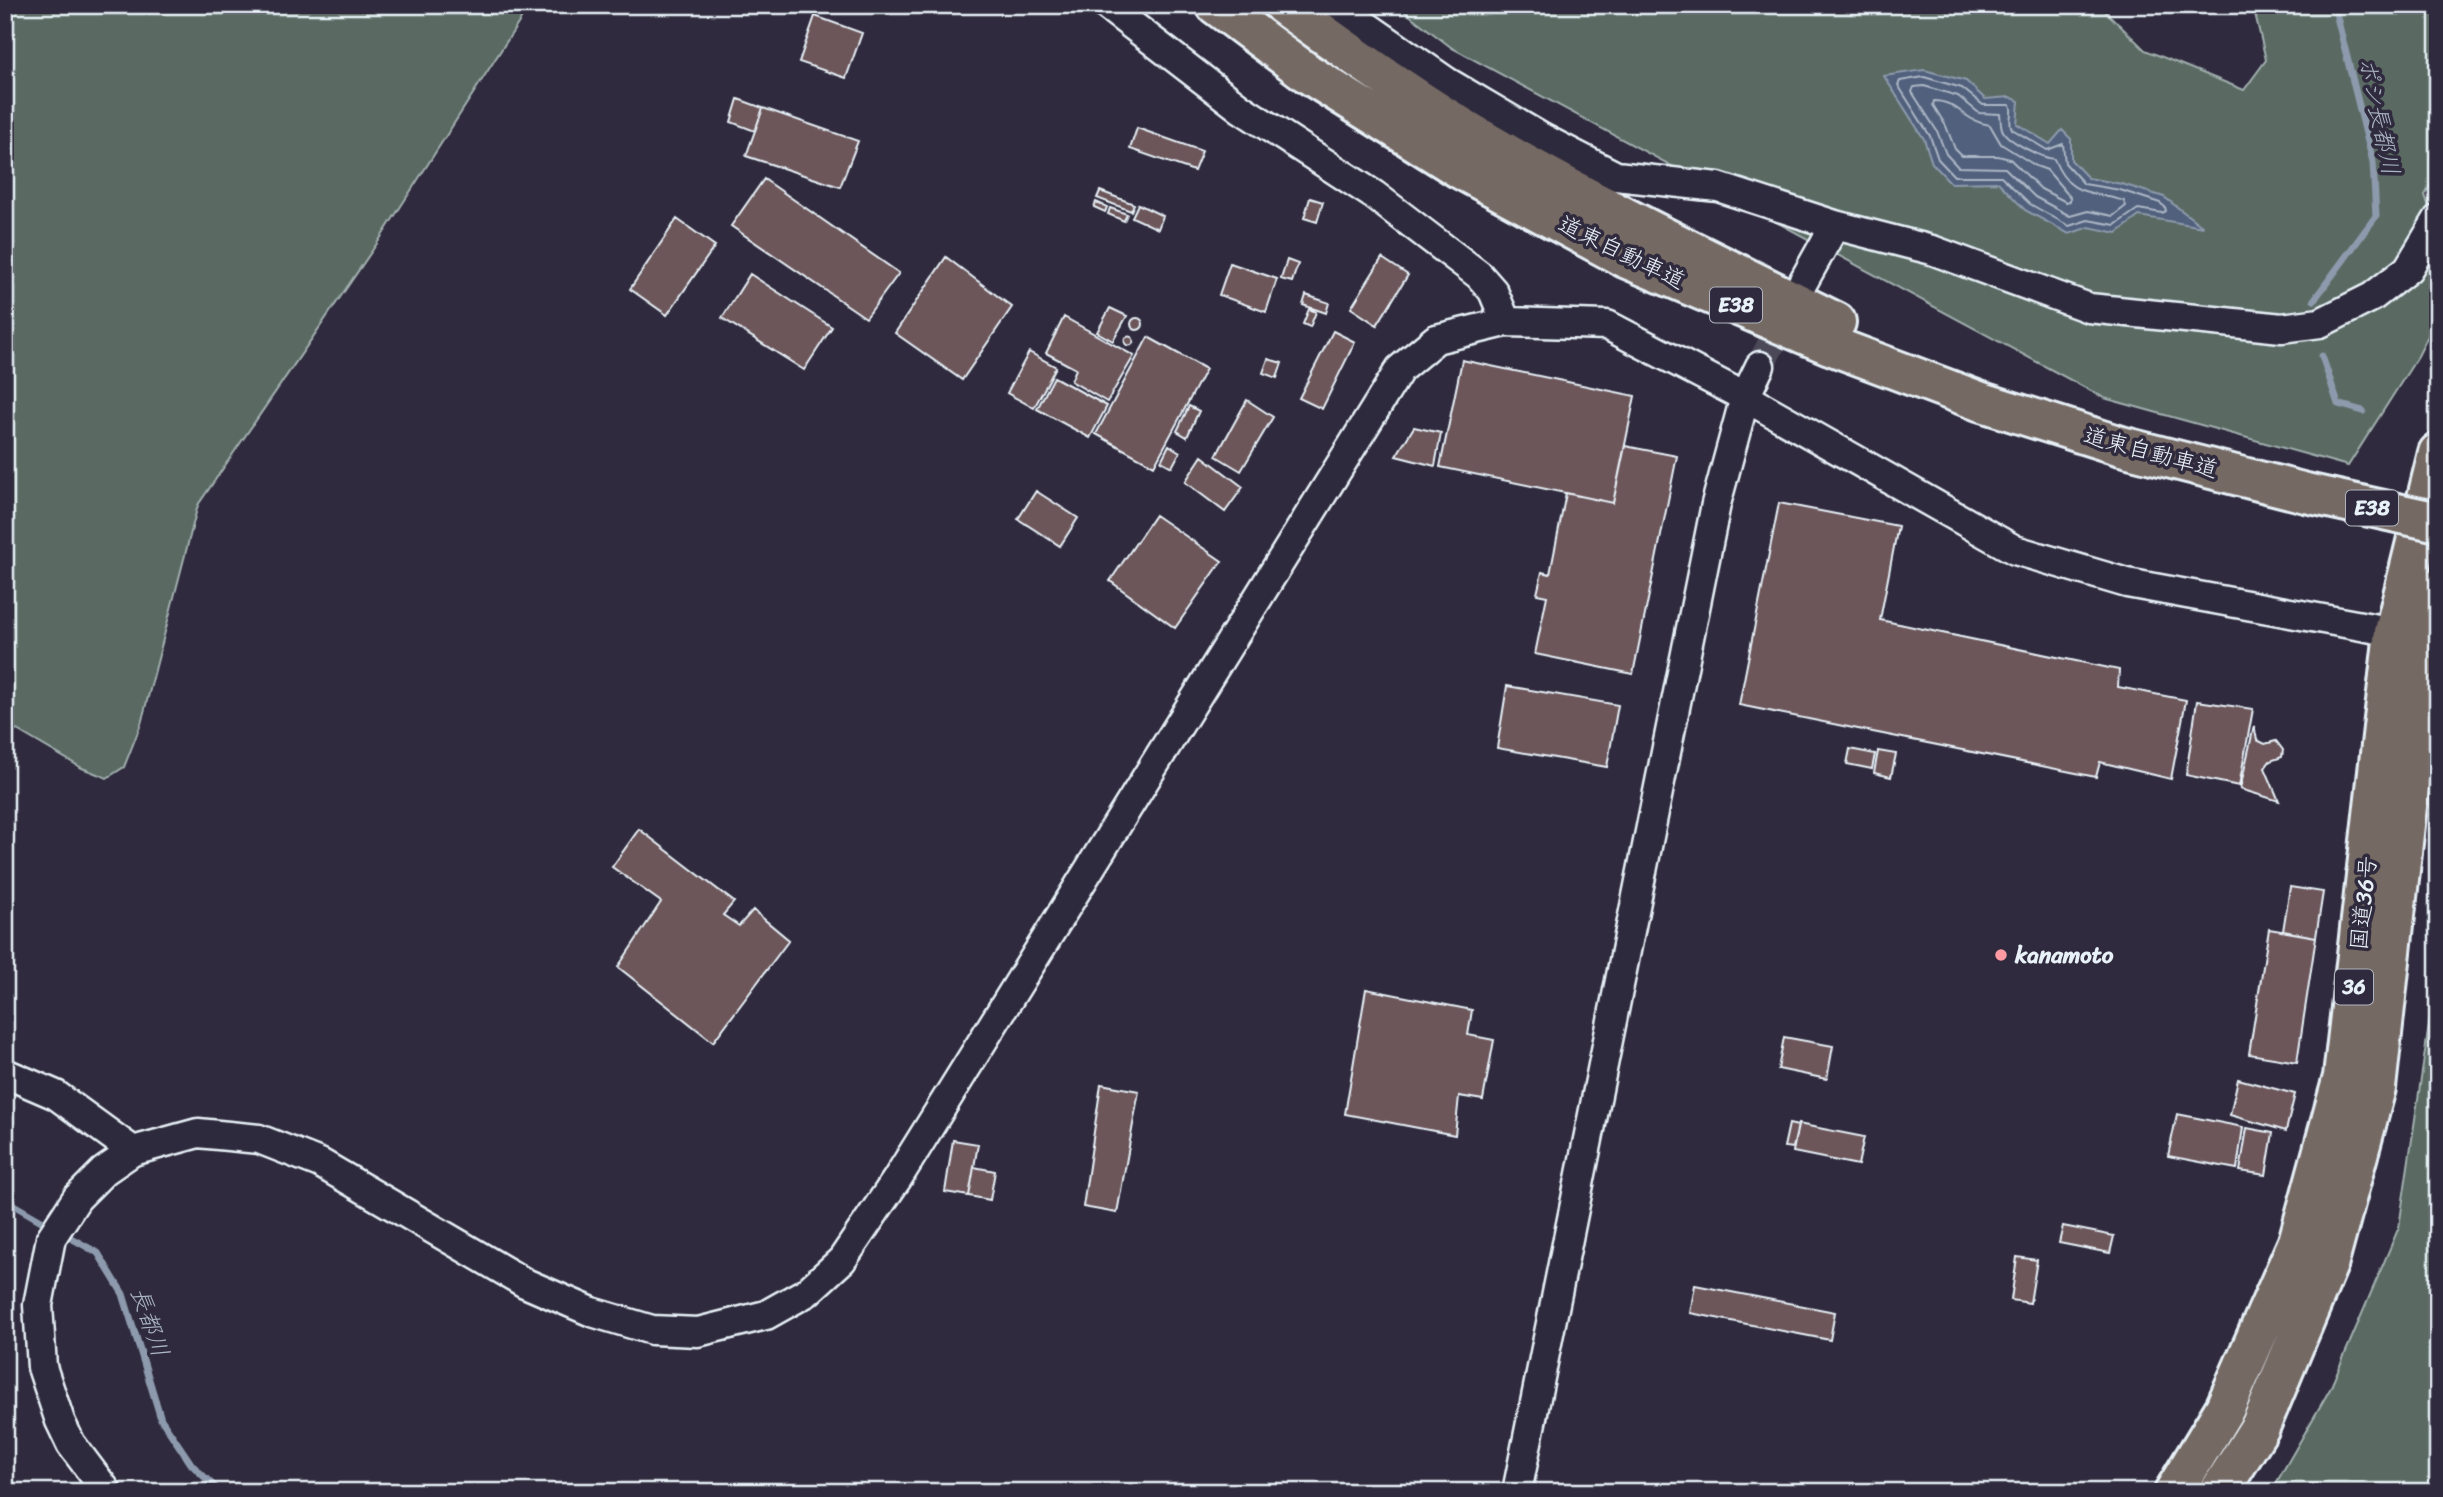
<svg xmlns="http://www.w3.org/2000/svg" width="2443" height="1497" viewBox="0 0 2443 1497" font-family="Sriracha,'Klee One',sans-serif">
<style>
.green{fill:#5a6b63;stroke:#a1aeae;stroke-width:2}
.water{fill:#51607b;stroke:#8d9aad;stroke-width:2}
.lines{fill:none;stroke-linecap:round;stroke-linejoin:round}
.shore{stroke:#acb7c6;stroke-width:2}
.stream{stroke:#8d9aad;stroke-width:7}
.building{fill:#6c575a;stroke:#e8f1f8;stroke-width:2}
.minor-tunnel{stroke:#4b4859;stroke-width:28;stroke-dasharray:28 14;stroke-linecap:butt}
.minor-casing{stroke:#e8f1f8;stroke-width:33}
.highway-casing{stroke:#e8f1f8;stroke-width:44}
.minor{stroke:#2f2a3d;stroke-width:28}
.highway{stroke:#756964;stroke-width:38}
.highway-bridge-casing{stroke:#e8f1f8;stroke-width:44;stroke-linecap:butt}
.highway-bridge{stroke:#756964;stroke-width:38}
.poi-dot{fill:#ff9aa2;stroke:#2f2a3d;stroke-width:2.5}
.labels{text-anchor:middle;stroke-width:7;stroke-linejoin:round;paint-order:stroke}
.shield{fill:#2f2a3d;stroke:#b0b5c0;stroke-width:2}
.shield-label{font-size:21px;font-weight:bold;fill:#e8f1f8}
.street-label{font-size:23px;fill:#e8f1f8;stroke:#2f2a3d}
.poi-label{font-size:23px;font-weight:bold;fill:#e8f1f8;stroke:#2f2a3d;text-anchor:start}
.water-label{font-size:24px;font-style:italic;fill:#acb7c6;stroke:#2f2a3d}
</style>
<rect width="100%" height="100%" fill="#2f2a3d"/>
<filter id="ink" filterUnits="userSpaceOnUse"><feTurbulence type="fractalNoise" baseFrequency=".0143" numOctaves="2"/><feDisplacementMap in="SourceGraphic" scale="14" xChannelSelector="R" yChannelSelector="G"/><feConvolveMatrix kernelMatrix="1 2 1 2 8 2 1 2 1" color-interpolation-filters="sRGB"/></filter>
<g filter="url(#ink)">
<!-- green -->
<path class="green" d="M5 5H530L378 242 198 505 141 724 124 767 107 778 82 768 5 723Z
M1396 5H2099L2145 50 2244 90 2266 60 2253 5H2438V172L2425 195 2438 234V316L2418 356 2348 466 2104 398 1452 48Z
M2438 964V1492H2271L2330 1389 2399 1227Z"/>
<!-- water -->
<path class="water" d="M1924 70 1966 81 1985 99 2010 97 2019 101 2017 124 2050 144 2062 130 2071 139V160L2088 178 2122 184 2164 197 2203 227 2139 216 2117 233 2089 227 2069 234 2025 210 1998 182 1951 183 1932 163 1924 139 1884 76Z"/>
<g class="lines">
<!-- shore -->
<path class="shore" d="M1924 77 1962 88 1983 105H2010C2014 112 2007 121 2012 129L2047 150 2063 144 2065 163 2084 184 2120 190 2160 203 2165 207 2166 211 2162 213 2138 209 2115 225 2088 220 2069 226 2030 204 2001 176H1954L1938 159 1930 136 1898 85 1900 81Z
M1924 86 1958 96 1979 113 2000 114C2001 119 2000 126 2003 131 2009 142 2042 158 2054 159 2070 199 2092 190 2124 201L2126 206 2113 216 2088 211 2070 216 2035 197 2005 168 1958 167 1946 154 1937 131 1912 92 1914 87Z
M1934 101C1958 101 1964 122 1990 125L2001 144 2036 166 2047 170 2070 197V201L2066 202 2041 189 2010 159 1998 156H1962L1955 149 1946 126 1933 105Z"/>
<!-- stream -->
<path class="stream" d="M2314 300 2376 216 2373 162 2334 5
M2322 356 2338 404 2363 411
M5 1200 50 1226
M60 1232 98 1253 123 1294 161 1419 192 1465 220 1492"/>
</g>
<!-- building -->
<path class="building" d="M815 16 862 33 846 78 799 62Z
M738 99 763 108 755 131 731 122Z
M763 108 858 141 840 187 746 156Z
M1137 128 1202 151 1194 171 1130 149Z
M764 179 899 273 866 318 731 226Z
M1100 191 1134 204 1131 211 1097 198Z
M1310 198 1323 202 1317 222 1304 218Z
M1096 202 1107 207 1105 212 1094 207Z
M1138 204 1163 216 1158 229 1132 217Z
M1110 208 1127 214 1124 221 1108 214Z
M677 219 715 246 667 315 630 289Z
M946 257 1012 307 962 380 895 333Z
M1382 258 1408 275 1377 325 1351 308Z
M1287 260 1298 264 1292 282 1281 279Z
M1230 263 1277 279 1266 312 1219 295Z
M750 274 832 327 804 370 722 318Z
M1306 295 1329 303 1326 313 1303 305Z
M1110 308 1127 316 1113 341 1097 332Z
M1309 309 1316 312 1310 327 1303 324Z
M1064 317 1134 356 1107 402 1071 381 1076 369 1046 353Z
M1131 324a6 6 0 1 1 12 0a6 6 0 1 1-12 0Z
M1333 331 1355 342 1322 409 1299 398Z
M1124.5 341a4.5 4.5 0 1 1 9 0a4.5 4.5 0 1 1-9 0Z
M1148 337 1206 369 1154 466 1096 434Z
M1029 352 1056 367 1034 408 1007 393Z
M1268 359 1282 363 1277 378 1263 373Z
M1462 360 1635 396 1613 503 1440 467Z
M1054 377 1107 406 1090 438 1037 409Z
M1247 400 1273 417 1241 471 1216 456Z
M1189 406 1199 411 1187 437 1177 431Z
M1414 427 1441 433 1435 466 1396 456Z
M1169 445 1180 452 1172 467 1161 461Z
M1625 446 1677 456 1633 674 1535 654 1547 596 1537 594 1542 572 1550 574 1566 493 1613 503Z
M1202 456 1243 487 1225 512 1185 482Z
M1036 491 1078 518 1060 546 1018 519Z
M1779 503 1898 526 1880 620 2119 670 2118 687 2186 700 2171 779 2100 762 2096 777 1739 705Z
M1155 515 1222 561 1175 628 1110 581Z
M1507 686 1618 705 1607 767 1497 748Z
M2197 701 2253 709 2239 786 2186 775Z
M2254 726 2257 740 2265 744 2276 741 2283 750 2282 757 2270 761 2265 768 2279 801 2240 789Z
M1850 749 1875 754 1872 769 1847 764Z
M1878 751 1896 754 1891 777 1874 773Z
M639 829 734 902 723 915 739 926 753 910 789 940 713 1042 618 967 661 902 612 867Z
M2290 887 2323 892 2316 937 2283 931Z
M2269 929 2316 937 2297 1062 2249 1054Z
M1366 989 1472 1010 1468 1035 1494 1040 1483 1100 1459 1096 1455 1135 1345 1114Z
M1784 1037 1833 1046 1827 1079 1778 1069Z
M2238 1079 2295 1094 2286 1131 2230 1115Z
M1101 1084 1139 1091 1117 1213 1083 1207Z
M2177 1114 2243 1127 2237 1169 2168 1156Z
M1789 1124 1798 1126 1793 1148 1784 1147Z
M1798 1124 1864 1137 1858 1165 1793 1152Z
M2247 1128 2273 1133 2266 1175 2240 1171Z
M953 1140 978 1144 969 1196 945 1192Z
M974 1167 995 1171 990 1200 969 1196Z
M2063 1226 2114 1236 2110 1253 2059 1243Z
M2017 1257 2037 1260 2030 1303 2011 1300Z
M1695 1285 1835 1312 1830 1340 1690 1313Z"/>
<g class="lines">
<!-- minor-tunnel -->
<path class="minor-tunnel" d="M1760 366 1790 308"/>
<!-- minor casing -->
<g class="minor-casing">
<path id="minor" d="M1106 5 1240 108 1374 195 1479 275 1493 291 1506 322
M1336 5 1447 82 1542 138 1616 176 1718 187 1835 225 1932 250 2089 308 2282 328 2320 323 2372 297 2408 269 2438 219
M1802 284 1835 225
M5 1073 56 1095 133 1151
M107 1492 71 1444 60 1421 42 1367 38 1305 51 1238 77 1198 104 1171 133 1151 198 1133 259 1139 320 1163 525 1283 592 1312 652 1330 698 1332 766 1315 807 1292 842 1260 897 1179 1400 369 1436 339 1506 322 1607 325 1745 397 2015 550 2127 583 2394 632 2412 638
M1517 1492 1716 504 1745 397 1760 366"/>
</g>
<!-- highway casing -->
<g class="highway-casing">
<path id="highway" d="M1216 5 1307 73 1460 169 1625 258 1830 345 1979 401 2121 446 2306 493
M1283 5C1347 51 1414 99 1482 139 1596 206 1717 263 1836 322
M2174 1492 2225 1408 2298 1242 2343 1077 2394 632 2438 453
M2219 1492 2260 1427 2329 1262 2376 1088 2425 643 2438 588"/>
</g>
<!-- minor -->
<use href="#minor" class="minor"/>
<!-- highway -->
<use href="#highway" class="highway"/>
<!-- highway-bridge casing -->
<g class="highway-bridge-casing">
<path id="highway-bridge" d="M2306 493 2438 522"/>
</g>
<!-- highway-bridge -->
<use href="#highway-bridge" class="highway-bridge"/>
</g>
</g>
<!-- markers -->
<circle class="poi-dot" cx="2001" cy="955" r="7"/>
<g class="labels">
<!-- shield labels -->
<g class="shield">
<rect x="1710" y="287.5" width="52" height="35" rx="5"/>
<rect x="2346" y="490.5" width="52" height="35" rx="5"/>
<rect x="2335" y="969.5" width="38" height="35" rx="5"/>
</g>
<g class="shield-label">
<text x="1736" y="312">E38</text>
<text x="2372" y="515">E38</text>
<text x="2354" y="994">36</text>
</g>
<!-- street labels -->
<g class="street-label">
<text transform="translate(1622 252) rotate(26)" y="8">道東自動車道</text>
<text transform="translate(2151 452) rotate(15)" y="8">道東自動車道</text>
<text transform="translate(2363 903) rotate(-84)" y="8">国道36号</text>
</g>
<!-- poi labels -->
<g class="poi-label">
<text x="2015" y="963">kanamoto</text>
</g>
<!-- water labels -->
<g class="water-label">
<text transform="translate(2379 116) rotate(78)" y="8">ポシ長都川</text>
<text transform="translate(150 1322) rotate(71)" y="8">長都川</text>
</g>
</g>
<!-- margin -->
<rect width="2443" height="1497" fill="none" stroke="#2f2a3d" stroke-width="28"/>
<rect x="14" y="14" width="2415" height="1469" fill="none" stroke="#e8f1f8" stroke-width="2.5" filter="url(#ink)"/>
</svg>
